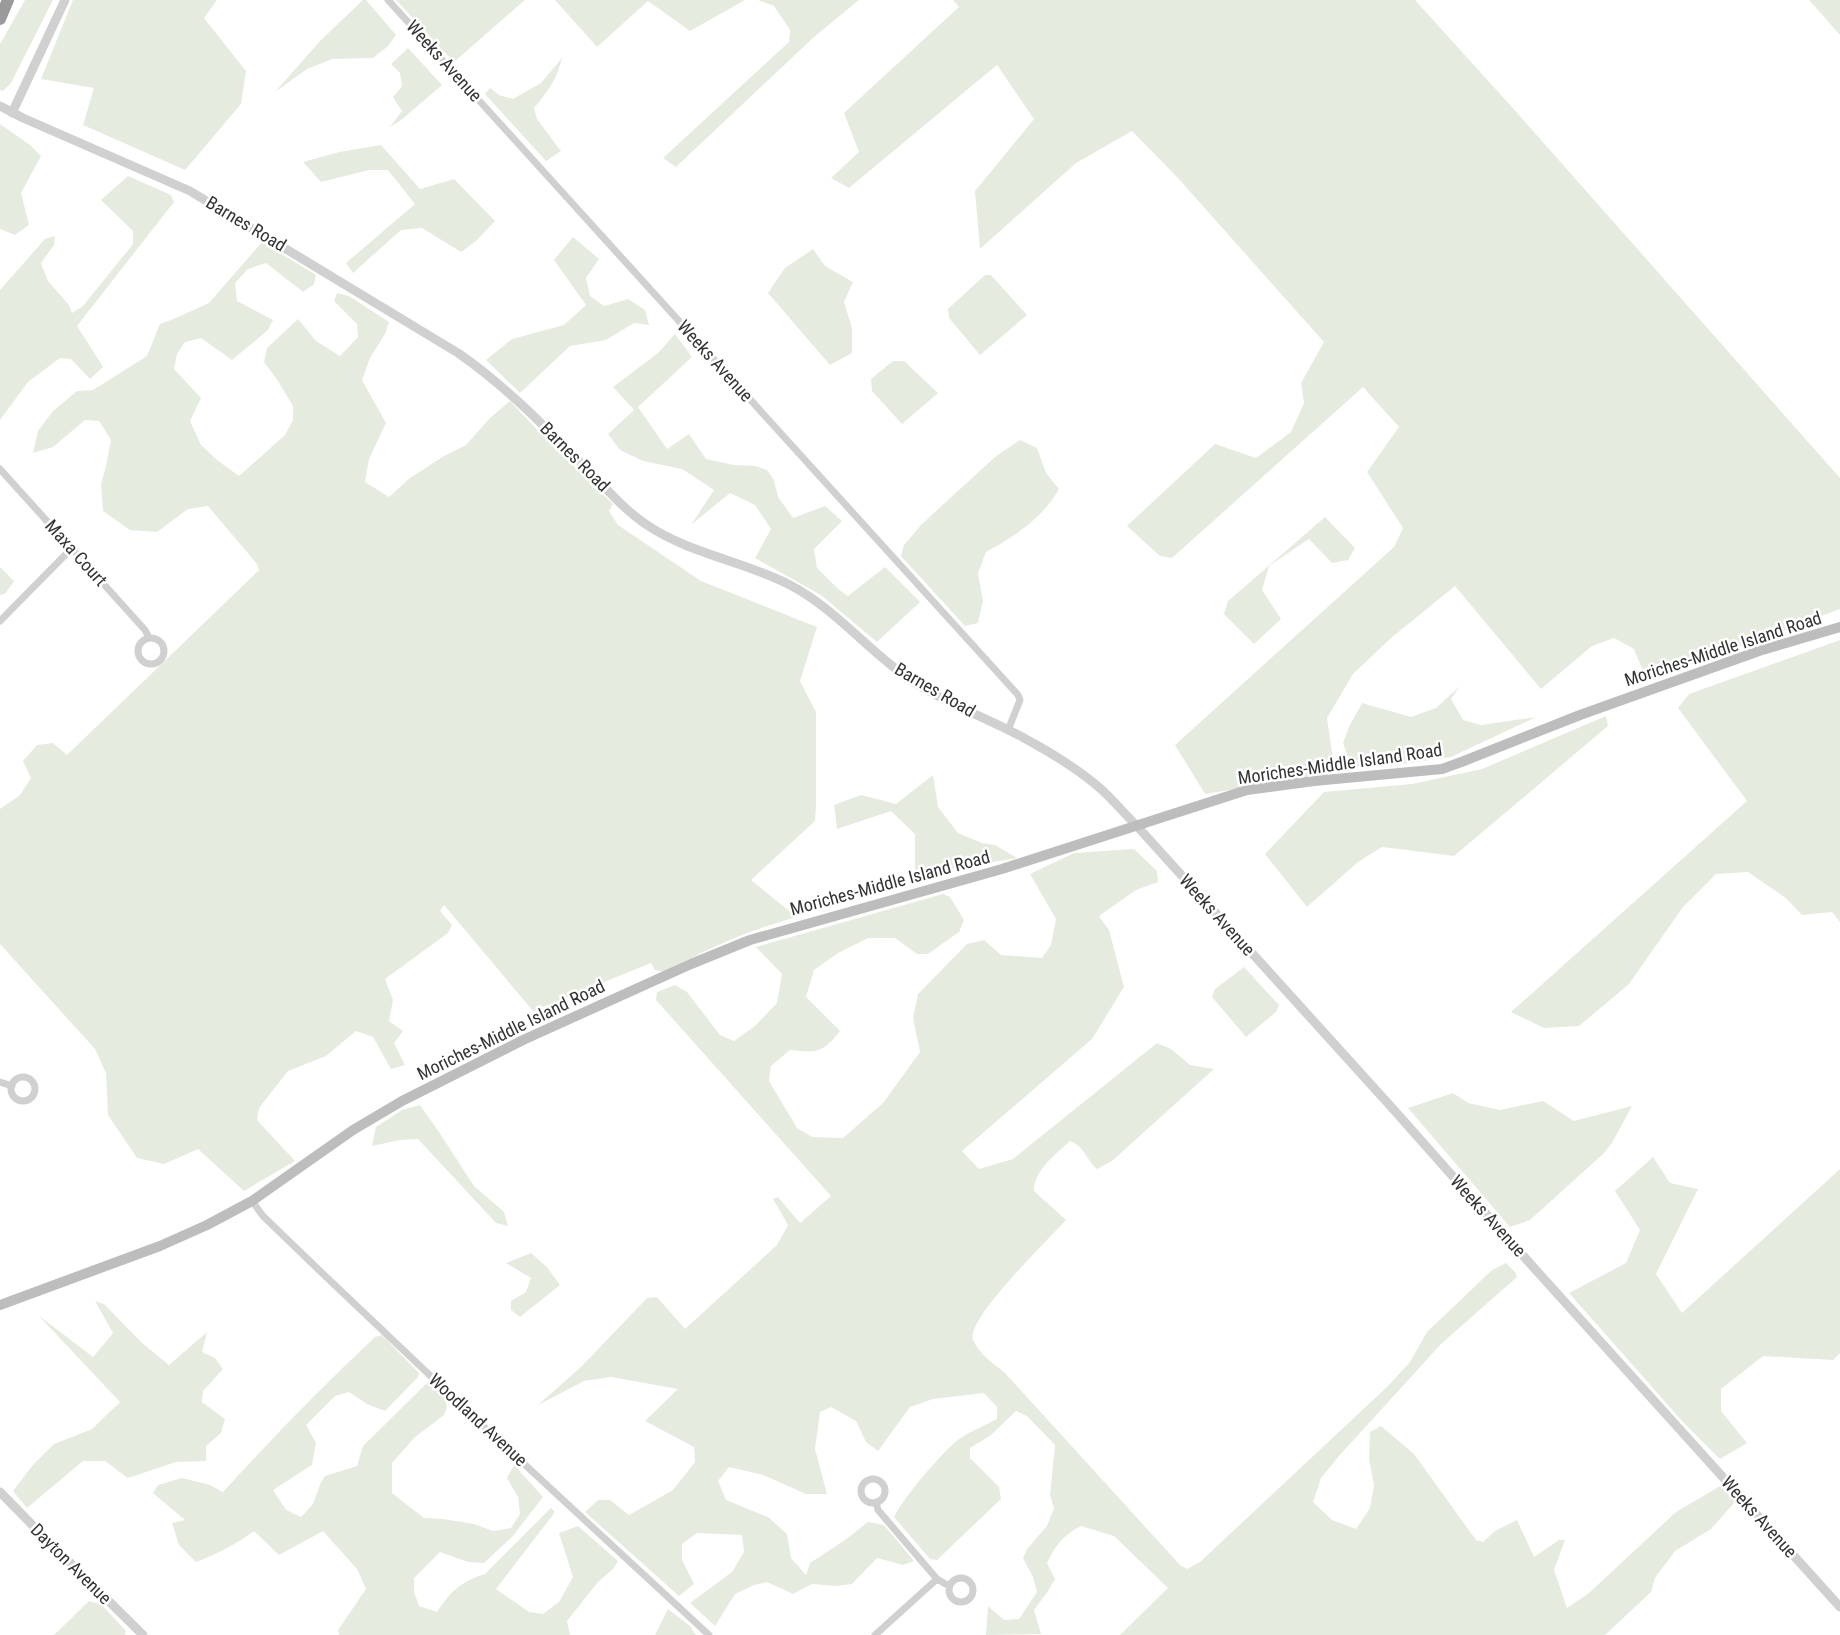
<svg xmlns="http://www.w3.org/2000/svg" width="1840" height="1635" viewBox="0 0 1840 1635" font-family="'Roboto Condensed',sans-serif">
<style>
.green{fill:#e5ecdf}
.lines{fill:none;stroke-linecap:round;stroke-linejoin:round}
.minor{stroke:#d0d0d0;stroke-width:7}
.tertiary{stroke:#d0d0d0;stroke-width:9}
.secondary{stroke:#bdbdbd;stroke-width:10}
.motorway{stroke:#9a9a9a;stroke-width:12}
.labels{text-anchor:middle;stroke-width:5;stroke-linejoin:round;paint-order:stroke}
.street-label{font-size:18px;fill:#333;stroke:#fff}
</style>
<rect width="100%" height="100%" fill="#fff"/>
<!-- green -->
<path class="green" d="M25 0H53L11 83 3 91 0 90V44Z
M73 0H217L204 18 246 71 241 104 185 170 83 125 94 88 41 79Z
M363 0H366L396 35 388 46 373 58 332 59 307 69 275 92 320 41Z
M396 0H525L454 62Z
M555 0H745L690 31 648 1 597 47Z
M758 0H859L814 37 676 167 663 158 789 42 790 30 774 6Z
M953 0H1415L1519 115 1840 478V609L1647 681 1634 649 1614 638 1592 646 1541 689 1455 586 1391 638 1353 674 1327 718 1335 773 1205 794 1175 745 1394 547 1403 528 1367 472 1399 427 1363 387 1172 558 1160 556 1127 526 1215 444 1256 458 1291 432 1304 403 1301 383 1324 342 1177 177 1132 131 1076 163 980 249 975 191 1034 119 997 65 849 188 831 178 859 152 844 113 959 7Z
M1809 0H1840V35Z
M408 48 442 85 400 121 390 127 402 111 393 97 402 86 400 73 391 64Z
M562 58C556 81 549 90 534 108L537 119 561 151 546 161 485 94 490 88 499 95 513 99 541 83Z
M0 124 30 145 41 156 21 193 29 225 15 235 0 229Z
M381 145 420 189 454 179 495 221 476 241 461 252 422 228 401 230 353 273 346 263 415 204 388 170H369L321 182 303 162 339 152Z
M128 176 171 195 174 202 77 326 103 367 90 379 71 359 60 358 28 382 0 420V290L45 239 55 236 54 245 41 263 48 281 69 305 72 313 83 306 133 244V231L101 200Z
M573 237 599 259 586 278 590 296 604 306 628 299 645 310 649 325 634 323 606 340 570 346 520 393 486 360 512 339 564 325 586 305 554 260Z
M262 242 316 275 314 284 303 292 266 263 248 269 235 283 237 301 273 320 268 330 232 360 201 338 185 342 177 354 174 369 201 398 190 421 201 445 217 460 239 476 285 435 293 420V406L278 381 264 362 267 348 298 319 316 341 340 356 358 337 357 324 334 301 337 293 349 296 389 322 385 334 370 358 362 380 386 423 369 459 365 482 389 497 410 478 444 456 466 445 490 418 510 401 545 438 613 504 609 511 618 525 701 581 817 627 800 681 816 712V807L815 821 751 880 793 914 794 918C745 931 709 948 665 972L655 970 651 963 533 1011 444 905 440 911 452 925 448 933 385 979 393 1000 389 1021 403 1031 394 1043 405 1065 391 1069 373 1037 356 1031 326 1056 288 1071 259 1108 257 1120 295 1161 244 1191 198 1149 164 1164 137 1158 108 1115 106 1073 95 1049 0 944V809L20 795 31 778 23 761 37 745 53 743 67 755 259 570 257 564 208 506 188 509 157 532 130 530 103 511 101 484 106 466 111 440 99 421 85 420 53 447 33 453 38 431 53 411 77 391 93 390 147 356 160 324 176 318 209 303Z
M813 249 825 266 853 282 844 302 852 328V353L830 365 768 293 785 268Z
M985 275H991L1027 315 980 355 949 318 948 309Z
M675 334 692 357 638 407 667 449 689 434 706 459 734 465 756 466 767 470 774 480 778 497 793 518 825 506 842 521 814 549 817 568 838 589 848 596 885 567 920 602 877 642 821 595 755 558 771 529 755 505 730 493 691 525 714 490 682 469 643 461 620 450 608 434 634 410 613 387 658 353Z
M893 361H904L938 393 902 424 872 391 871 379Z
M1020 440 1037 448 1046 473 1059 489C1043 518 1014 537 986 552L978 573 983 601 978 623 965 626 901 556 904 545 922 524 995 457Z
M1325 517 1355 548 1348 560 1332 563 1309 539 1269 566 1262 590 1281 619 1254 644 1224 614 1228 601Z
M0 567 14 581 5 594 0 595Z
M1840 640V922L1832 912 1802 915 1786 898 1748 872 1716 874 1683 907 1629 984 1579 1026 1544 1028 1511 1012 1747 801 1678 708 1689 694Z
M1460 686 1451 699 1463 720 1481 725 1536 717 1451 757 1390 766H1351L1343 743 1349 727 1362 703 1411 717 1436 708Z
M1606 716 1608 726 1454 856 1382 847 1358 862 1307 907 1265 854 1324 792 1412 784 1482 769Z
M933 775 938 807 958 833 982 843 995 845 1017 858 915 875V834L891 811 837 829 834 805 861 795 896 804Z
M1134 849 1157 871 1158 882 1136 890 1099 916 1109 930 1124 987 1092 1039 962 1151 979 1169 1013 1159 1157 1043 1171 1049 1190 1065 1214 1069 1112 1161 1097 1169C1085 1158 1085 1147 1070 1141 1055 1155 1034 1170 1034 1191L1066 1220C1050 1238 965 1320 973 1340 979 1354 994 1364 1005 1373L1180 1565 1187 1569 1200 1562 1388 1386 1410 1362 1427 1332 1492 1270 1506 1263 1515 1272 1517 1277 1441 1344 1339 1456 1321 1478 1313 1502 1332 1520 1356 1529 1370 1508 1374 1485 1369 1459 1370 1432 1381 1426 1414 1454 1476 1540 1483 1542 1495 1531 1517 1520 1534 1557 1559 1540H1565L1554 1570 1567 1608 1589 1593 1676 1512 1722 1485 1735 1502 1711 1529 1675 1551 1655 1578 1651 1592 1605 1635H1120L1168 1588 1114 1536 1081 1526C1063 1535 1055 1546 1047 1563L1055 1579 1048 1591 1034 1610 1041 1634 986 1635 988 1606 1004 1620 1019 1619 1037 1592 1033 1577 1023 1558 1027 1549 1047 1526 1054 1508 1050 1495 1055 1445 1027 1416 1016 1411 991 1435 970 1448V1458L999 1487 1001 1499 937 1560 930 1559 894 1517C903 1498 945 1448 962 1437 973 1430 986 1425 997 1419V1407L984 1393 933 1399 910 1407 878 1451 866 1442 856 1421 831 1407 820 1412 815 1449 827 1494H806L763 1475 729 1467 718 1481 726 1500 768 1517 787 1534 791 1558 806 1575 810 1563 845 1540 868 1522 884 1525 914 1561 903 1565 877 1558 852 1584 836 1586 812 1584 793 1594 767 1582 754 1585 735 1594 715 1626 690 1603 732 1572 744 1552 742 1535 697 1533 682 1544V1560L694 1584 679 1596 585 1512 598 1500H610L629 1515 673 1490 695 1462 694 1447 645 1421 678 1389 611 1377 584 1381 538 1405 582 1366 647 1298 657 1297 685 1329 777 1245 788 1225 773 1199 778 1197 800 1223 831 1196 656 1000 657 992 675 985 687 992 720 1035 734 1041 755 1026 777 1003 782 974 756 947 943 894 950 897 964 920 959 932 928 954H917L895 938H868L838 953 814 970 806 997 840 1031C823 1053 817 1053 790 1050L771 1066 769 1081 797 1128 812 1137 843 1138 883 1103 920 1052 913 1018 918 994 967 944 984 940 1001 955 1042 958 1051 945 1056 919 1030 874 1074 853Z
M1244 967 1279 1005 1276 1012 1246 1037 1212 997 1215 989Z
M1453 1093 1468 1103 1500 1110 1543 1101 1574 1121 1632 1106 1612 1143 1603 1154 1530 1220 1510 1227 1408 1108Z
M420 1105 439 1132 474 1186 504 1212 508 1226 496 1223 418 1139 400 1140 372 1146 376 1127 402 1110Z
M1653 1157 1670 1183 1698 1189 1656 1274 1682 1313 1840 1169V1353L1833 1360 1763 1356 1721 1389V1411L1747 1443 1720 1459 1683 1422 1569 1293 1626 1263 1640 1230 1615 1191Z
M531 1253 547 1267 560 1285 520 1317 511 1310V1301L526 1292 531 1278 506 1263Z
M95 1301 104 1304 141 1342 169 1365 207 1332 202 1352 215 1358 223 1369 203 1391 202 1402 225 1419 221 1433 206 1446V1461L176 1462 128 1478 105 1461H83L27 1508 13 1491 32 1466 54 1444 92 1429 120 1402 38 1315 93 1357 113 1333Z
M382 1335 419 1373 418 1377 385 1411 367 1404 349 1392 335 1396 306 1425 316 1443 312 1465 273 1490 286 1510 301 1517 313 1504 321 1482 325 1476 357 1466 363 1446 429 1381 445 1398 447 1407 444 1415 415 1437 392 1463V1493L424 1518 443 1519 474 1524 493 1531 511 1528 520 1514 518 1497 507 1478 514 1465 543 1497 512 1537 484 1563 468 1562 440 1552 414 1578V1592L419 1606 437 1612C451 1591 460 1582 485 1574L551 1508 555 1512 496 1589 529 1612 543 1614 559 1602 573 1577 559 1533 578 1526 618 1561 613 1569 598 1582 567 1621 570 1635H339L338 1630 366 1589 357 1569 323 1531 279 1555 254 1531C235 1545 217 1554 196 1562L179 1545 172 1523 185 1520 153 1493 158 1485 182 1478 210 1485 223 1492C272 1438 322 1387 375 1337Z
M89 1601 101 1604 126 1631 125 1635H54Z
M668 1609 690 1626 696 1635H655Z"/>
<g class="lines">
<!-- minor -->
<path class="minor" d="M388 0 1018 695 1020 700 1008 730
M0 469 145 630 149 638
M0 621 72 548
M138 651a13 13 0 1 1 26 0a13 13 0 1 1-26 0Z
M11 1089a12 12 0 1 1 24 0a12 12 0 1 1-24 0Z
M0 1082 12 1086
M252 1201 263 1216 321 1272 496 1438 709 1635
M861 1491a12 12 0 1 1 24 0a12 12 0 1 1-24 0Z
M876 1502 878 1510 937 1579 949 1586
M949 1590a12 12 0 1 1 24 0a12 12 0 1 1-24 0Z
M875 1635 937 1579"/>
<!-- tertiary -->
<path class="tertiary" d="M0 106 23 118 190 191 458 353C506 386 545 427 586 468 605 487 624 510 647 525 690 554 744 561 790 585 836 609 869 652 912 681 947 704 987 718 1024 738 1050 752 1078 769 1101 789 1113 800 1124 813 1136 825L1394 1110 1535 1269 1840 1607
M12 113 65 0
M0 1492 47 1540 143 1635"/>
<!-- secondary -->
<path class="secondary" d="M0 1305 160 1246 207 1225 252 1201 353 1130 402 1101 523 1040 691 964 750 940 1002 869 1247 790 1314 781 1442 769 1464 761 1580 715 1759 651 1840 627"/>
<!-- motorway -->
<path class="motorway" d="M0 19 8 0"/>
</g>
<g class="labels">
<!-- street labels -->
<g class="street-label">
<text transform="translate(444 61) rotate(48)" y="6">Weeks Avenue</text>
<text transform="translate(246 224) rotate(31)" y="6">Barnes Road</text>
<text transform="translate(715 361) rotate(48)" y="6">Weeks Avenue</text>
<text transform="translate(575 457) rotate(45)" y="6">Barnes Road</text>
<text transform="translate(76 553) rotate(48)" y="6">Maxa Court</text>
<text transform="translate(1723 649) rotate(-18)" y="6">Moriches-Middle Island Road</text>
<text transform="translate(935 690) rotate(30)" y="6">Barnes Road</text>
<text transform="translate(1340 764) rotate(-8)" y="6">Moriches-Middle Island Road</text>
<text transform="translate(890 883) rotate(-15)" y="6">Moriches-Middle Island Road</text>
<text transform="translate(1217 915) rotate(48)" y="6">Weeks Avenue</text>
<text transform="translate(511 1030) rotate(-26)" y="6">Moriches-Middle Island Road</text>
<text transform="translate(1488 1216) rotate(48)" y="6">Weeks Avenue</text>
<text transform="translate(478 1420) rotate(43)" y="6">Woodland Avenue</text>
<text transform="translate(1759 1517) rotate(48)" y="6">Weeks Avenue</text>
<text transform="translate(71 1564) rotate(45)" y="6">Dayton Avenue</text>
</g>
</g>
</svg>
